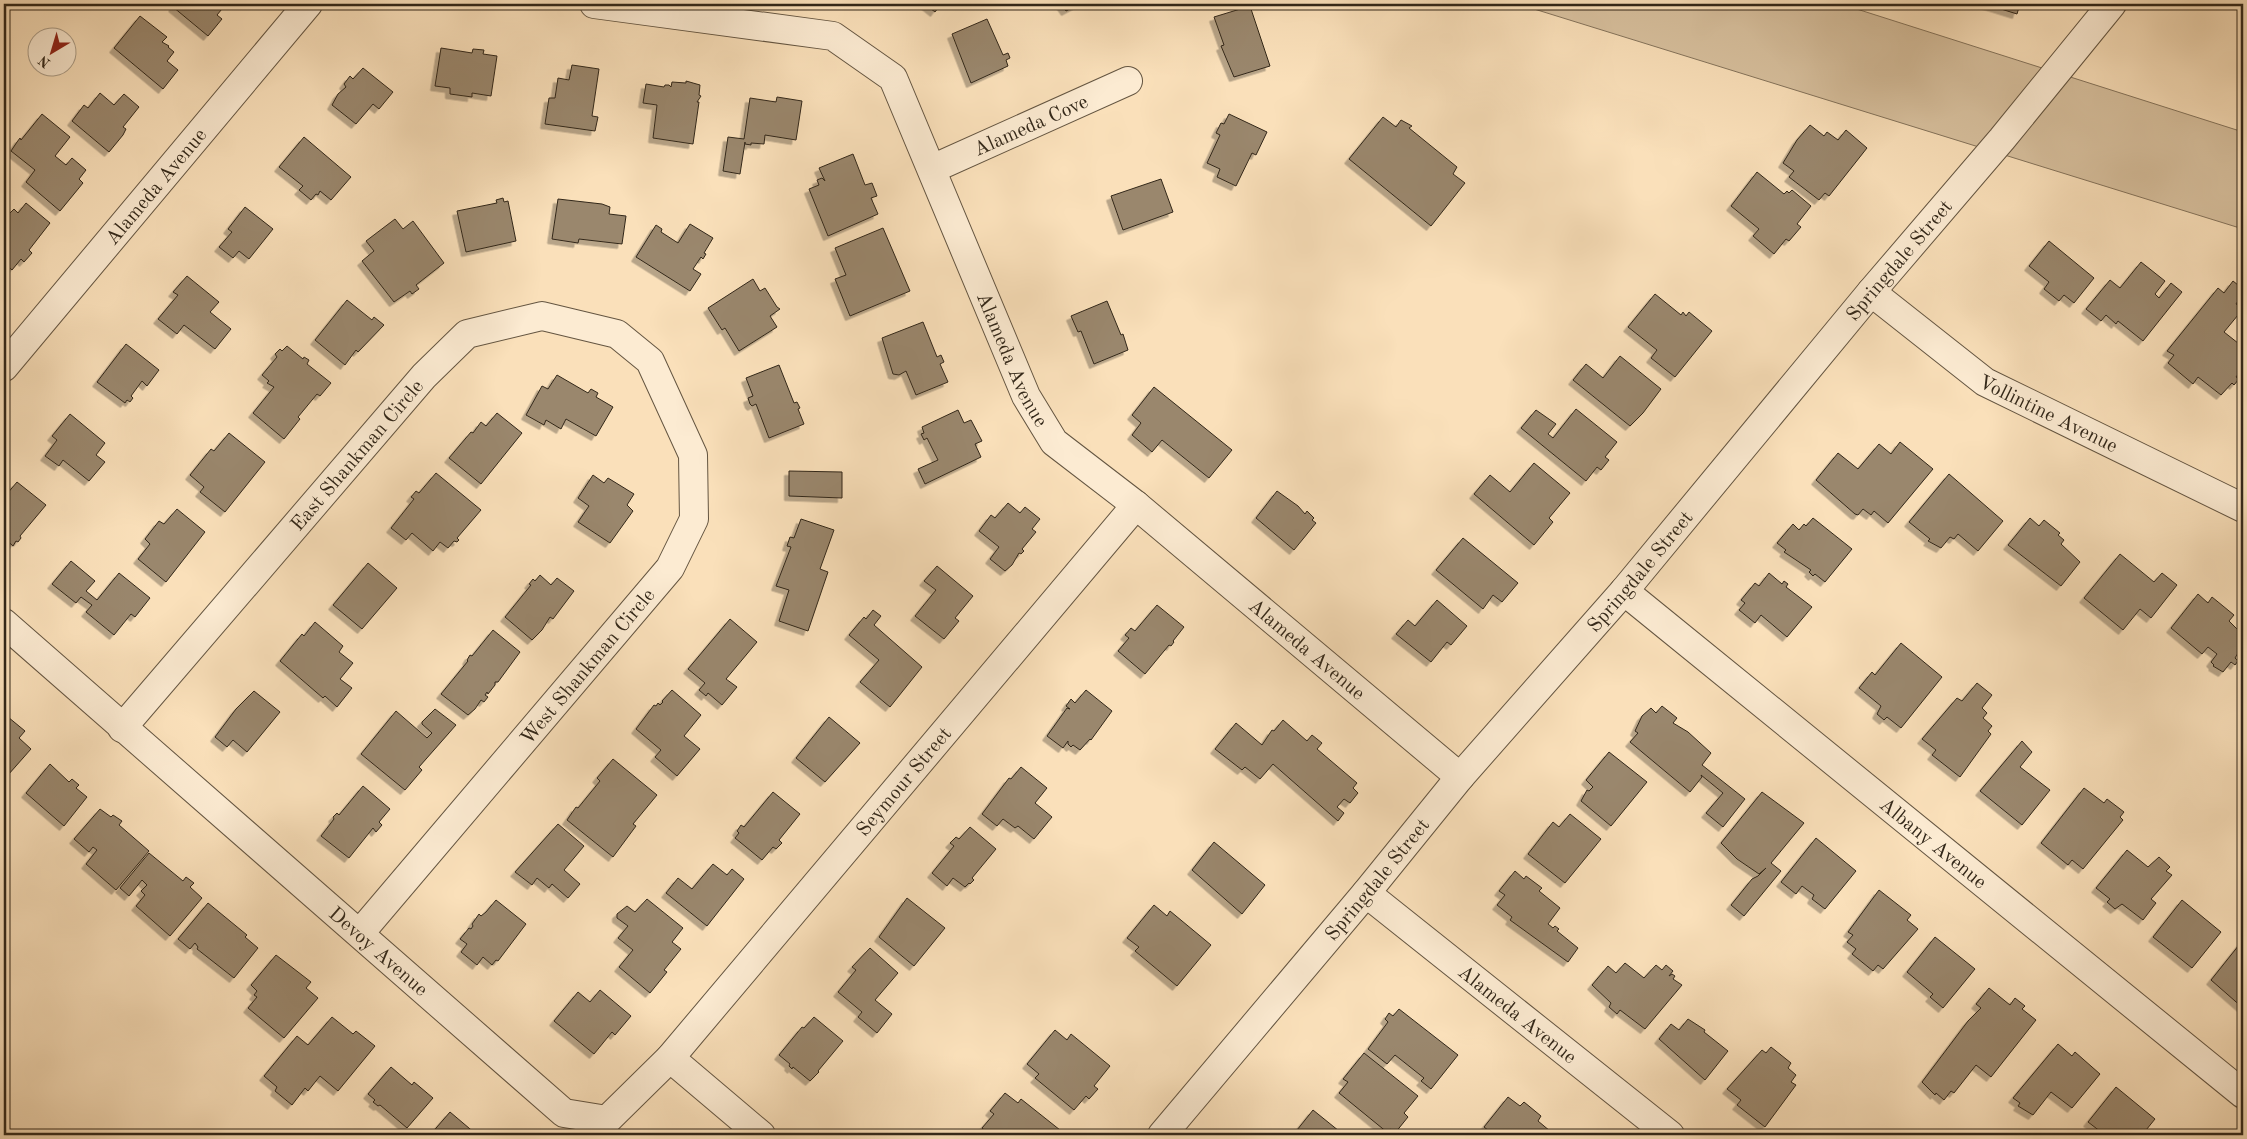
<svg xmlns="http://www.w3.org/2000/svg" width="2247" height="1139" viewBox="0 0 2247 1139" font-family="'Old Standard TT',serif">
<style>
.green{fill:#d8c19f;stroke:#85745c}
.building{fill:#9a876d;stroke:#322719;filter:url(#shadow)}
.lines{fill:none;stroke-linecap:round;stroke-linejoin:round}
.minor-casing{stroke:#645541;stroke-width:30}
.tertiary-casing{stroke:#645541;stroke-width:30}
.minor{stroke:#fcebd2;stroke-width:28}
.tertiary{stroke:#fcebd2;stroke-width:28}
.labels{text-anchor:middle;stroke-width:4;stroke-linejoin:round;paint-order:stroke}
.street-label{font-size:20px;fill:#322719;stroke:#fcebd2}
</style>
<defs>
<filter id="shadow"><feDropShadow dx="-4.5" dy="4.5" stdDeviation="0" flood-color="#0004"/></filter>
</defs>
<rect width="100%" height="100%" fill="#fae0ba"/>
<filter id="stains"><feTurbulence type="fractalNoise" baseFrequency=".004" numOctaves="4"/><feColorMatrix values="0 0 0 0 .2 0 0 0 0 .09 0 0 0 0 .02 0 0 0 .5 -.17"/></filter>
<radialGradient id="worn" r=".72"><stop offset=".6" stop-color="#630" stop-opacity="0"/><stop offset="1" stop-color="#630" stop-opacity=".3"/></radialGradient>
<!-- green -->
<path class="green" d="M1518 4H1841L2243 132V229Z"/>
<!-- building -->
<path class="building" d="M176 4H226L217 15 222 19 208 36 173 7Z
M925 4H941L935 12Z
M1061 4H1079L1066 11Z
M1985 4H2020L2017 14Z
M1250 6 1270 66 1234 77 1221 46 1224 45 1214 17Z
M140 16 167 37 162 42 169 46 168 47 174 52 167 61 178 70 163 89 114 48Z
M987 19 1003 55 1008 53 1010 58 1006 60 1008 66 971 83 952 34Z
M441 48 472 53 473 49 484 50 483 54 497 56 491 96 472 93V97L450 94V88L435 86Z
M572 65 599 69 592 116 598 117 595 131 545 124 549 98H555L558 78 569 80Z
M363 68 393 92 379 109 373 104 356 124 332 105 338 94 346 87 344 84 350 76 353 79Z
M686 81 700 85 699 95 701 96 697 102H699L693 144 653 138 657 105 643 103 646 84 664 87 665 85H669L671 87 672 82 686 83Z
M100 93 114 105 124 94 139 107 123 127 126 129 123 135 109 152 72 121 84 105 88 108Z
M777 97 802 101 796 140 765 135 764 144 751 143V145L745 144V142L740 174 723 171 728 137 744 139 750 98 776 102Z
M42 114 70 137 55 156 66 165 72 158 86 170 79 179 83 183 60 211 26 182 35 170 11 151 17 142 20 138 21 140Z
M1229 114 1267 132 1256 155 1252 153 1236 186 1217 177 1220 169 1207 163 1220 135 1216 133 1221 123 1224 124Z
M1383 117 1396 127 1401 120 1412 126 1409 128 1457 167 1453 174 1465 183 1431 226 1349 159Z
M1810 125 1824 136 1827 132 1838 140 1846 130 1867 148 1829 196 1825 193 1819 200 1789 177 1794 171 1783 163 1797 140Z
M304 137 351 177 331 200 320 191 318 195 316 194 311 200 299 190 303 186 279 167Z
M853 154 865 185 872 183 877 196 871 198 878 214 828 236 809 189 819 185 817 180 822 178 825 181 819 168Z
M1757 172 1784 194 1787 191 1789 193 1792 190 1811 206 1797 224 1801 227 1789 241 1786 239 1774 254 1753 236 1759 229 1731 206Z
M1161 179 1173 212 1123 230 1111 196Z
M503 198 504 202 508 201 516 241 466 252 457 211 497 203 496 200Z
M558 199 602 204 610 207 609 214 626 216 622 244 579 239 578 243 552 239Z
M26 203 50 223 29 250 32 253 24 262 21 259 12 270 4 263V226L8 221 5 218 14 209 18 213Z
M245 207 273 229 249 259 239 251 233 258 219 247 232 232 228 229Z
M395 219 403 229 413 221 444 263 416 285 419 289 412 294 410 291 394 302 362 261 374 251 366 241Z
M690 224 713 238 704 253 706 254 703 259 701 257 693 269 701 274 690 291 636 257 656 225 662 229 661 232 678 243Z
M883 228 910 291 850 316 835 279 846 275 835 248Z
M2049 241 2094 278 2074 303 2064 295 2059 301 2044 289 2049 282 2029 266Z
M2141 262 2165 281 2155 294 2159 298 2171 283 2182 292 2143 341 2118 321 2116 324 2106 315 2101 321 2086 309 2110 280 2120 288Z
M187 276 219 302 210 312 231 329 215 349 184 325 177 334 158 319 178 295 173 292Z
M753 279 760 291 765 288 777 307 780 309 770 316 777 327 739 351 725 328 722 330 708 308Z
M2233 281 2243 289V294L2236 304 2243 309 2224 332 2243 347V368L2236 377 2239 379 2234 385 2232 383 2221 395 2198 377 2193 384 2168 363 2174 355 2167 351 2218 288 2224 293Z
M1655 294 1681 315 1683 312 1686 316 1689 312 1712 331 1675 377 1651 358 1657 350 1628 327Z
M347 300 372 320 374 317 384 325 358 352 356 350 345 365 315 340Z
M1107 301 1121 335 1123 334 1128 350 1094 364 1081 331 1078 332 1071 316Z
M923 322 937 357 941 355 944 362 940 364 948 382 916 395 906 371 899 375 893 374 882 338Z
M126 344 159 370 147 386 142 381 131 396 133 398 130 402 127 400 125 403 97 382Z
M287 346 303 359 304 357 309 360 307 364 331 383 320 396 317 394 298 417 300 419 284 439 253 413 274 387 267 383 269 381 262 375 277 357 275 354 280 349 282 351Z
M1620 356 1661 389 1643 413 1630 426 1573 380 1586 364 1603 378Z
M779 365 794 403 797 402 800 408 798 409 804 424 769 438 756 404 752 406 750 404 748 398 753 396 746 378Z
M557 375 588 393 591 389 598 393 596 397 613 407 596 436 566 419 561 429 546 420 544 425 526 415 542 386 548 389Z
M1154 387 1232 450 1209 478 1162 440 1152 452 1132 435 1141 423 1132 415Z
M1576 409 1617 442 1605 457 1609 460 1601 470 1597 467 1586 481 1521 428 1536 410 1556 424 1548 434 1553 438Z
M958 410 964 423 971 420 982 441 975 444 981 457 925 484 918 469 938 460 927 438 924 440 921 434 924 433 922 427Z
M497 413 522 433 481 484 449 458 471 432 473 433 481 422 486 426Z
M70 414 105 443 96 455 105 462 89 481 63 460 59 466 45 456 57 440 52 436Z
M229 433 265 462 225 512 200 492 204 487 190 475 211 449 214 451Z
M1900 442 1933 469 1888 523 1874 511 1871 515 1863 509 1858 515 1855 514 1816 480 1838 453 1858 469 1879 444 1891 454Z
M1534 463 1570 493 1549 518 1553 522 1534 545 1474 494 1490 475 1510 492Z
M789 471 842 472V498L789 496Z
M436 473 481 510 457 538 459 540 457 542 454 541 448 548 440 542 433 551 412 533 406 540 391 528 414 499 411 497 416 491 419 493Z
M1949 474 2003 521 1978 551 1958 534 1954 539 1950 537 1941 548 1928 541 1930 539 1909 522Z
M593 475 604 483 608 478 634 494 627 505 633 511 610 543 578 522 589 506 578 498Z
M17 482 46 505 20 536 21 538 18 542 16 541 13 546 4 538V494L6 495Z
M1277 491 1298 506 1305 514 1307 511 1314 518 1312 520 1316 523 1294 550 1256 518Z
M1008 503 1020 513 1025 507 1040 519 1032 529 1036 532 1022 549 1024 551 1021 554 1019 553 1012 565 1005 571 990 559 999 547 979 531 991 515 995 518Z
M177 509 205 532 166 582 138 559 150 544 145 539 159 521 164 524Z
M1813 518 1852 549 1825 582 1815 574 1813 576 1809 572 1811 570 1784 552 1786 550 1777 543 1793 524 1799 530 1804 524 1806 526Z
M2030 518 2039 526 2044 520 2060 533 2058 535 2064 540 2061 544 2080 562 2061 586 2008 545Z
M801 519 834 530 820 569 828 572 808 631 779 621 789 590 776 586 791 547 787 546 790 537 794 538Z
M1463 538 1518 583 1502 602 1493 595 1483 609 1436 570Z
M2120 554 2154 582 2162 573 2177 585 2151 618 2140 609 2123 630 2084 598Z
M71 561 95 581 86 591 97 600 119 573 150 598 135 617 131 614 114 635 86 612 92 605 81 597 76 603 52 584Z
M368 563 397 588 362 629 333 605Z
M937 566 973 596 955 618 959 621 944 639 915 616 936 590 924 581Z
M1769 573 1782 584 1784 581 1788 584 1786 587 1812 607 1787 637 1761 615 1755 623 1739 610 1745 603 1741 600 1755 583 1759 586Z
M540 575 551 585 557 578 574 591 553 619 550 617 542 630 532 640 505 617 531 585 529 584 533 579 535 581Z
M2198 594 2208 603 2212 597 2234 615 2229 621 2243 635V645L2235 658 2238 661 2235 665 2231 662 2223 672 2213 666 2214 665 2211 662 2217 654 2208 647 2202 654 2171 628Z
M1437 600 1467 626 1451 645 1447 642 1431 662 1396 634 1408 620 1415 626Z
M1157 605 1184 627 1173 641 1174 642 1171 646 1169 645 1145 674 1118 651 1129 638 1125 635 1131 628 1135 631Z
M873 610 881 616 874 625 922 667 890 707 860 682 879 660 849 635 864 617 866 619Z
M730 619 757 642 726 679 737 687 722 705 708 693 706 696 699 690 705 683 688 669Z
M315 622 343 646 339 652 353 663 340 679 352 688 337 707 325 696 323 698 280 661 302 634 304 636Z
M493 630 520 652 498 682H495V685L488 694 487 692 485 695 488 697 484 702 481 700 475 709 468 715 441 694 468 661 467 660 470 655 472 656Z
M1901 643 1942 677 1901 728 1887 717 1884 720 1877 714 1881 706 1859 688 1872 672 1875 675Z
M1977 683 1992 695 1982 708 1987 713 1983 718 1992 726 1988 731 1991 734 1960 777 1932 755 1936 750 1922 739 1957 698 1962 701Z
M672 690 701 715 684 736 700 749 677 776 655 757 661 750 636 729 654 705 656 706 658 703 660 705 663 702 662 701Z
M1086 690 1112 711 1091 740 1090 739 1080 750 1073 745 1071 747 1068 744V741L1063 748 1047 736 1067 708 1070 709 1066 706 1071 699 1075 703Z
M254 691 280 712 247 752 233 740 227 747 215 737 236 709Z
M1662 706 1677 718 1673 723 1688 732 1711 753 1702 765 1745 799 1723 827 1706 813 1723 793 1701 775 1702 777 1690 792 1630 742 1638 733 1635 731 1642 716 1651 708 1656 713Z
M435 709 456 725 419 767 422 770 405 790 361 754 396 711 427 738 432 733 422 724V722Z
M8 717 25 731 19 738 31 749 8 775 4 772V723Z
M829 717 860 743 825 782 796 758Z
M1283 720 1307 741 1312 735 1322 743 1317 749 1357 783 1353 788 1358 793 1350 803 1344 799 1337 807 1344 813 1338 821 1273 764 1260 779 1245 767 1242 770 1215 749 1236 723 1262 745 1272 730 1274 731Z
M2022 741 2032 752 2020 767 2050 790 2022 825 1980 791Z
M1609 752 1647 782 1611 826 1581 801 1587 790 1589 791 1593 787 1586 780Z
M613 759 657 795 633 824 636 826 613 857 567 820 576 807 578 808 600 781 597 778Z
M50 764 69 782 72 779 79 785 76 788 87 797 64 826 26 793Z
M1021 767 1047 788 1035 803 1052 817 1034 839 1018 826 1015 828 1003 819 997 826 982 814 1009 778 1011 779Z
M363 786 390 809 379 822 382 825 376 832 373 828 349 858 321 836 334 819 333 817 337 813 339 815Z
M2084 788 2104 803 2107 799 2124 812 2120 817 2123 820 2083 869 2072 860 2068 865 2041 843Z
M773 792 800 814 779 840 782 843 776 849 773 847 762 860 735 838 739 833 737 831 741 825 744 827Z
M1762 792 1804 823 1771 863 1781 871 1744 916 1731 905 1752 879 1758 876 1766 868 1759 874 1737 859 1721 843Z
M100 809 111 817 113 815 122 821 119 825 149 851 116 890 86 864 97 850 93 847 89 852 74 839Z
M1570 814 1601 839 1565 883 1528 854 1553 822 1559 827Z
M558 824 584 846 564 870 580 884 568 898 552 884 549 888 537 878 532 885 515 872Z
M970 827 996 849 972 878 974 880 970 884 969 883 965 887 953 878 947 886 932 873 954 846 950 843 956 837 959 839Z
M1816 838 1856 871 1825 909 1812 899 1814 895 1802 886 1796 894 1781 882Z
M1214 842 1265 885 1242 914 1192 870Z
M2127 850 2148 867 2159 857 2170 867 2166 871 2172 875 2151 899 2156 903 2143 920 2122 904 2115 909 2107 902 2110 899 2096 888Z
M149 853 183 881 186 877 194 883 190 887 202 898 170 936 136 906 145 895 141 891 147 885 142 880 129 896 120 888Z
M713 864 727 875 732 869 744 879 707 926 666 893 678 878 692 889Z
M1515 871 1524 879 1526 876 1542 888 1539 891 1560 908 1548 924 1553 928 1555 926 1559 929 1557 931 1578 948 1568 962 1510 920 1512 917 1497 905 1505 895 1499 891Z
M1879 890 1911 915 1907 920 1918 929 1883 969 1878 965 1873 971 1852 954 1856 949 1847 942 1853 935 1848 932Z
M907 898 945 928 914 966 879 937Z
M647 899 683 928 672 942 681 949 664 970 667 972 650 993 619 967 633 950 618 938 628 926 617 918V914L627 906 635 912Z
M496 900 526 924 498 961 496 960 492 965 483 957 477 965 461 952 467 944 460 939 469 928 471 929 473 926 472 924 479 914 481 916 486 912Z
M2182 900 2221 932 2192 968 2153 937Z
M208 903 247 935 245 937 258 948 234 978 197 949 198 947 195 943 190 949 178 939Z
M1154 905 1167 916 1170 911 1211 945 1177 986 1135 951 1139 947 1127 938Z
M1935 937 1975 969 1943 1008 1930 997 1933 994 1907 972Z
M2243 940V1008L2211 980Z
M870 948 898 973 875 1000 892 1014 877 1033 858 1017 862 1012 838 992 856 970 852 967Z
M276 955 311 982 306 988 318 998 284 1038 248 1008 257 997 254 995 257 991 251 985Z
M1625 963 1644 978 1656 965 1662 970 1666 965 1673 971 1669 976 1672 974 1675 976 1673 979 1682 985 1645 1029 1620 1010 1617 1014 1609 1007 1611 1003 1592 985 1608 966 1616 973Z
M1989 988 2010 1005 2015 998 2025 1006 2022 1009 2036 1020 1991 1077 1976 1065 1954 1093 1951 1091 1944 1100 1936 1093 1935 1095 1922 1082 1968 1021 1981 1008 1976 1004Z
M600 990 631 1016 615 1035 612 1032 594 1054 554 1021 578 992 590 1002Z
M1399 1009 1458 1055 1431 1089 1421 1081 1424 1078 1395 1055 1387 1064 1368 1049 1388 1022 1385 1019 1389 1013 1393 1016Z
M332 1017 353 1034 356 1031 375 1046 338 1091 320 1076 308 1091 305 1088 292 1105 275 1091 277 1087 264 1076 297 1036 308 1045Z
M814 1017 843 1041 818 1071 819 1072 810 1081 793 1067 792 1069 789 1066 790 1064 779 1055 802 1027 804 1028Z
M1688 1019 1705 1030 1704 1032 1728 1051 1705 1080 1659 1039 1671 1024 1679 1030Z
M1055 1030 1067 1040 1071 1034 1110 1066 1094 1086 1098 1089 1089 1099 1086 1096 1074 1110 1035 1078 1039 1074 1027 1064Z
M2058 1044 2072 1056 2075 1052 2100 1074 2072 1108 2051 1092 2033 1115 2018 1106 2020 1103 2013 1098Z
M1771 1047 1791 1063 1788 1068 1796 1075 1791 1082 1796 1085 1765 1127 1737 1105 1741 1100 1727 1089 1762 1050 1766 1053Z
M1364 1053 1418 1096 1404 1113 1408 1117 1395 1133 1390 1129 1388 1133 1339 1093 1348 1082 1343 1079Z
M391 1067 412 1085 414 1082 433 1098 407 1128 380 1105 378 1106 373 1102 375 1100 368 1094Z
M2116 1087 2155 1119 2142 1135H2105L2088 1122Z
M1005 1093 1018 1103 1021 1099 1060 1130 1056 1135H990L982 1128 994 1114 990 1111Z
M1508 1097 1520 1106 1524 1102 1541 1116 1538 1121 1550 1131 1546 1135H1494L1484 1127Z
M1313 1110 1339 1131 1338 1133 1341 1135H1293Z
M450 1112 476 1134 430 1135Z"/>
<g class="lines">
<!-- minor casing -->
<g class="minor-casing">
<g id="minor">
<path id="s1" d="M594 4 833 36 893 78 1026 396 1054 442 1136 505 1460 777"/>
<path id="s2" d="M932 169 1128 81"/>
<path id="s3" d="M4 367 308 4"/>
<path id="s4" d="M1624 591 2243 1094"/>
<path id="s5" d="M4 623 564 1113 607 1120 670 1058 1136 505"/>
<path id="s6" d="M122 728 424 376 467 334 542 316 617 334 650 361 693 455 694 519 670 568 360 933"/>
<path id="s7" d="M1366 893 1670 1135"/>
<path d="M670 1058 761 1135"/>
</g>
</g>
<!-- tertiary casing -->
<g class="tertiary-casing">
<g id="tertiary">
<path id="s8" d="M1871 292 1985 382 2243 508"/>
<path id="s9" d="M1162 1135 1366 893 1460 777 1624 591 1871 292 2002 139 2112 4"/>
</g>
</g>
<!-- minor -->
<use href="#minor" class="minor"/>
<!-- tertiary -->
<use href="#tertiary" class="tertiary"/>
</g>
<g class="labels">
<!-- street labels -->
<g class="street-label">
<text dy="7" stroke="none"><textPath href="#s2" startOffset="108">Alameda Cove</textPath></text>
<text dy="7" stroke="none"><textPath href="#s3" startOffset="236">Alameda Avenue</textPath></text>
<text dy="7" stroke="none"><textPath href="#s9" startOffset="1144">Springdale Street</textPath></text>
<text dy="7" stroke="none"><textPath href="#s1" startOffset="620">Alameda Avenue</textPath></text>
<text dy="7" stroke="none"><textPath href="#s8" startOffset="216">Vollintine Avenue</textPath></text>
<text dy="7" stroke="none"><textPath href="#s6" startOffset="360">East Shankman Circle</textPath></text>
<text dy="7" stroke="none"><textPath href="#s9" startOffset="739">Springdale Street</textPath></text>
<text dy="7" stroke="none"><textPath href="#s1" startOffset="1040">Alameda Avenue</textPath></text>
<text transform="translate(587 666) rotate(-50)" y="7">West Shankman Circle</text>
<text dy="7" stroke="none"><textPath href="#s5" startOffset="1238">Seymour Street</textPath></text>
<text dy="7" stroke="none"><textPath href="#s4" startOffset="399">Albany Avenue</textPath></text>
<text dy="7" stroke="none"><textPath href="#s9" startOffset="334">Springdale Street</textPath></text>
<text dy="7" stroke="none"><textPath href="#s5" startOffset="498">Devoy Avenue</textPath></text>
<text dy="7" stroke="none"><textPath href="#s7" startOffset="194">Alameda Avenue</textPath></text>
</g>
</g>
<!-- margin -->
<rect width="2247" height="1139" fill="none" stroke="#fae0ba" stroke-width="20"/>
<rect x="5" y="5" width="2237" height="1129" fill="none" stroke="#322719" stroke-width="2.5"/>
<rect x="10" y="10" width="2227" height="1119" fill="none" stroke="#322719"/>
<!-- north arrow -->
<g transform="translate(52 52) rotate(218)"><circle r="24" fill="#fcebd2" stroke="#ab9d88"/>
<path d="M0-4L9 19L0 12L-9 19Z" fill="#8f2418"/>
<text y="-8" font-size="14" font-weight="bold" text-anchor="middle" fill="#322719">N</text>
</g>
<rect width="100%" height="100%" filter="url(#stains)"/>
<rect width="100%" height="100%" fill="url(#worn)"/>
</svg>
